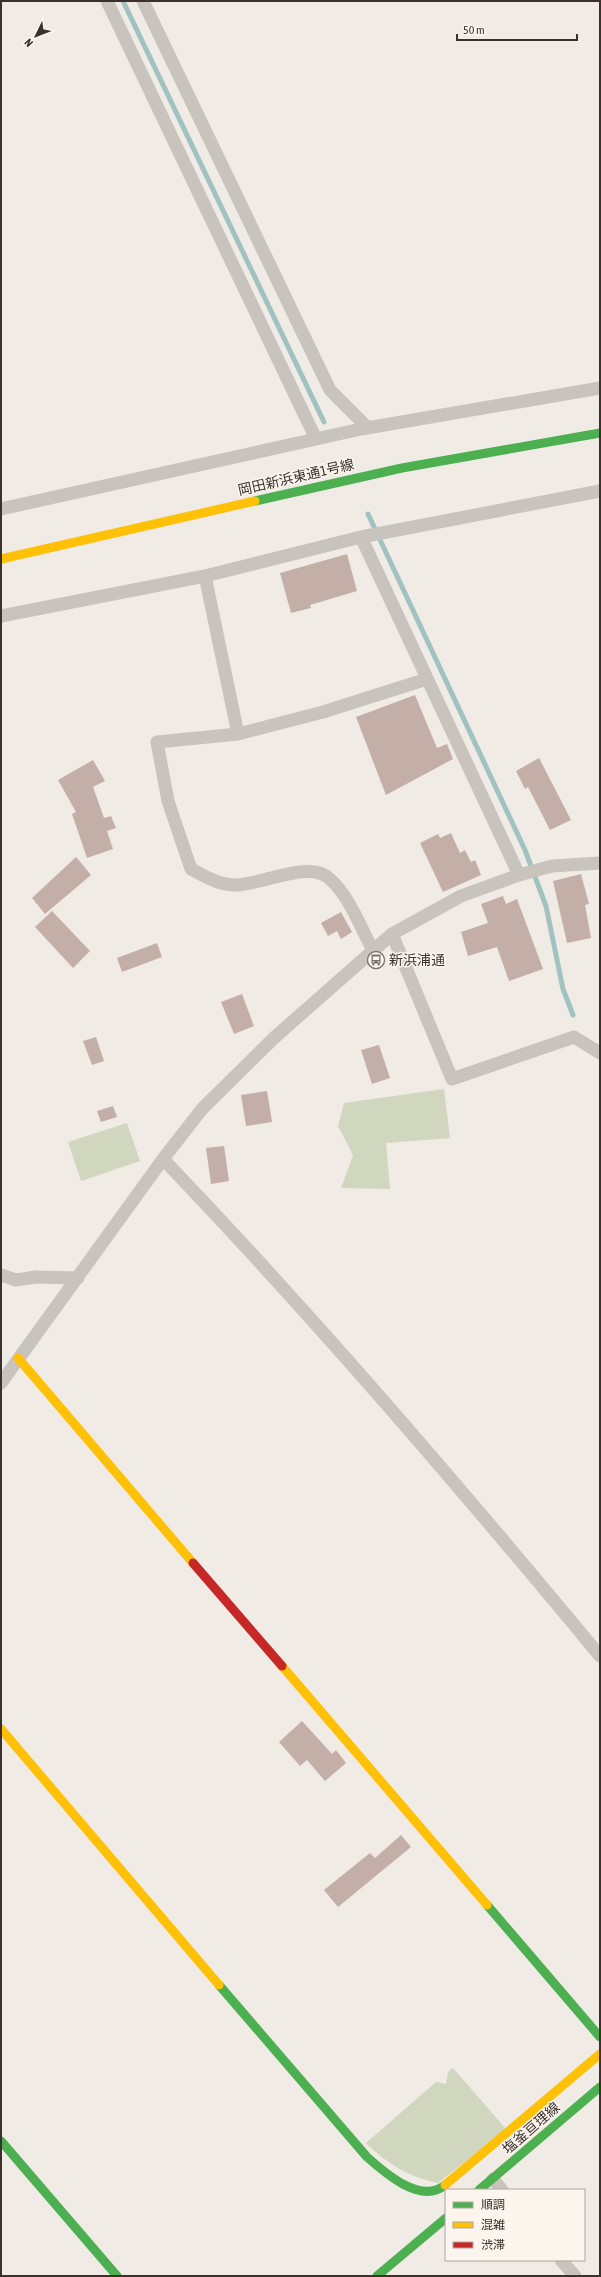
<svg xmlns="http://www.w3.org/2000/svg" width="601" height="2277" viewBox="0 0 601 2277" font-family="'Asap Condensed','Noto Sans JP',sans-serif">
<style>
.green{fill:#d1d6bf}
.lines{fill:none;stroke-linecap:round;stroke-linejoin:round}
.stream{stroke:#a1c2c1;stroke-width:5}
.building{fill:#c3afa7}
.street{stroke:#c9c3be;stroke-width:13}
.fast{stroke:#4caf50;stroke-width:9}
.slow{stroke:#ffc107;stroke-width:9}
.jam{stroke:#c62828;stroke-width:9}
.labels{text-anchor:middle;stroke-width:3;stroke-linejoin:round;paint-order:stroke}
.street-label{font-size:14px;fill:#3b302b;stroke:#fbf5ee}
.poi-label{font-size:14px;fill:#3b302b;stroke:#fbf5ee;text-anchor:start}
</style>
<rect width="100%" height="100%" fill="#f0ebe5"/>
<!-- green -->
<path class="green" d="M444 1089 450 1138 386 1143 390 1189 341 1188 353 1155 338 1126 344 1103Z
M127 1123 140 1161 81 1181 68 1142Z
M453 2068 506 2129 438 2183C409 2177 387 2164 366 2143L436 2082 446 2084 448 2072Z"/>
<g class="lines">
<!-- stream -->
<path class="stream" d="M123 1 324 422
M368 514 525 850 546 906 563 989 573 1015"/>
</g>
<!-- building -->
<path class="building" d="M347 554 357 591 310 605 311 608 291 613 280 573Z
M415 695 437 748 447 744 453 759 386 795 356 717Z
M539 758 571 820 550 830 528 787 525 789 516 771Z
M93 760 105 781 93 787 104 818 111 816 116 828 107 831 113 849 87 858 72 814 76 812 58 780Z
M451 833 460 853 465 850 471 862 475 860 481 875 443 892 420 843 438 834 440 838Z
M76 857 91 875 45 914 32 898Z
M581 874 589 904 585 905 591 938 567 943 553 881Z
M503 896 506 904 517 899 543 969 509 981 497 947 468 956 461 932 488 923 481 904Z
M52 911 90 951 73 968 35 927Z
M341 912 352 932 341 939 337 931 328 936 321 923Z
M157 943 162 957 122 972 117 958Z
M242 994 254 1026 234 1034 221 1002Z
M96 1037 104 1061 92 1065 83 1041Z
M379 1045 390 1078 372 1084 361 1050Z
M267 1091 272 1122 246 1126 241 1095Z
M113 1106 117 1117 101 1122 97 1111Z
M224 1146 229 1181 211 1184 206 1148Z
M302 1721 332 1754 336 1750 346 1763 325 1781 307 1760 300 1766 279 1742Z
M401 1835 411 1847 338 1907 324 1890 370 1853 375 1858Z"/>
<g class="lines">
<!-- street -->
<path class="street" d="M107 1 316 439
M143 1 330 390 368 428
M1 509 361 429 600 388
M361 537 519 875
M205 576 238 734
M1 616 205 576 361 537 600 491
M392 934 452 1079 574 1037 600 1053
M374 952C361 929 350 897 330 879 310 859 261 885 236 885 219 885 206 877 191 869L168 801 157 742 238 734 323 712 427 679
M163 1159C316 1319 459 1486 600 1656
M1 1275 16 1280 36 1277 78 1278
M1 1383 163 1159 202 1109 275 1037 392 934 461 896 519 875 552 866 600 863
M493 2179 502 2190
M561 2260 575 2276"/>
<!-- fast -->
<path class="fast" d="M255 501 402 468 600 433
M487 1905 600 2037
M219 1985 367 2157C385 2173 421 2205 445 2185
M1 2141 117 2276
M479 2190 600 2087
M377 2276 446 2218"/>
<!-- slow -->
<path class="slow" d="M1 559 255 501
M18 1358 193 1563
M282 1666 487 1905
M1 1729 219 1985
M445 2185 600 2054"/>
<!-- jam -->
<path class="jam" d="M193 1563 282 1666"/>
</g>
<!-- icons -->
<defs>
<g id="bus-ring" transform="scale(0.9)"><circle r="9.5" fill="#fbf5ee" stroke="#7a716c" stroke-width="1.5"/><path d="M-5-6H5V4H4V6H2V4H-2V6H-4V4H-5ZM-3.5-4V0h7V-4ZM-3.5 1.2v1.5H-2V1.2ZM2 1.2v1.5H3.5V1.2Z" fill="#7a716c"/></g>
</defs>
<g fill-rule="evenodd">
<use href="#bus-ring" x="376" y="960"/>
</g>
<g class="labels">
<!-- street labels -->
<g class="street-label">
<text transform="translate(296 477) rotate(-13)" y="5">岡田新浜東通1号線</text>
<text transform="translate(531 2128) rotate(-41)" y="5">塩釜亘理線</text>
</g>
<!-- poi labels -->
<g class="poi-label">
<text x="389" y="965">新浜浦通</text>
</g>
</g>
<!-- border -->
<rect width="601" height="2277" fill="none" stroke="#3b302b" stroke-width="4"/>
<!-- legend -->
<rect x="445" y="2189" width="140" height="72" fill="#fbf5ee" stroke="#aea6a0"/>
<rect x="453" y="2202" width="20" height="6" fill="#4caf50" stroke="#aea6a0"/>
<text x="481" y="2209" font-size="12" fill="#3b302b">順調</text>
<rect x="453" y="2222" width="20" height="6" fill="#ffc107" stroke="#aea6a0"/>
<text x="481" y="2229" font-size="12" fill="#3b302b">混雑</text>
<rect x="453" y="2242" width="20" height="6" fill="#c62828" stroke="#aea6a0"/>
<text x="481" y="2249" font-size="12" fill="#3b302b">渋滞</text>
<!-- north arrow -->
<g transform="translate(36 36) rotate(227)" stroke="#fbf5ee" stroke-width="3" paint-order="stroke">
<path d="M0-3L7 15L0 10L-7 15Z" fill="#3b302b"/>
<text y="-6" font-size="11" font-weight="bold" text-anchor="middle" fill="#3b302b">N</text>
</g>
<!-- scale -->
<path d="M457 34v6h120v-6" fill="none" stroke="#3b302b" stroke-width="2"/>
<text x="463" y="34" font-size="12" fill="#3b302b" stroke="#fbf5ee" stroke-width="3" paint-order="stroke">50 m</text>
</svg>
